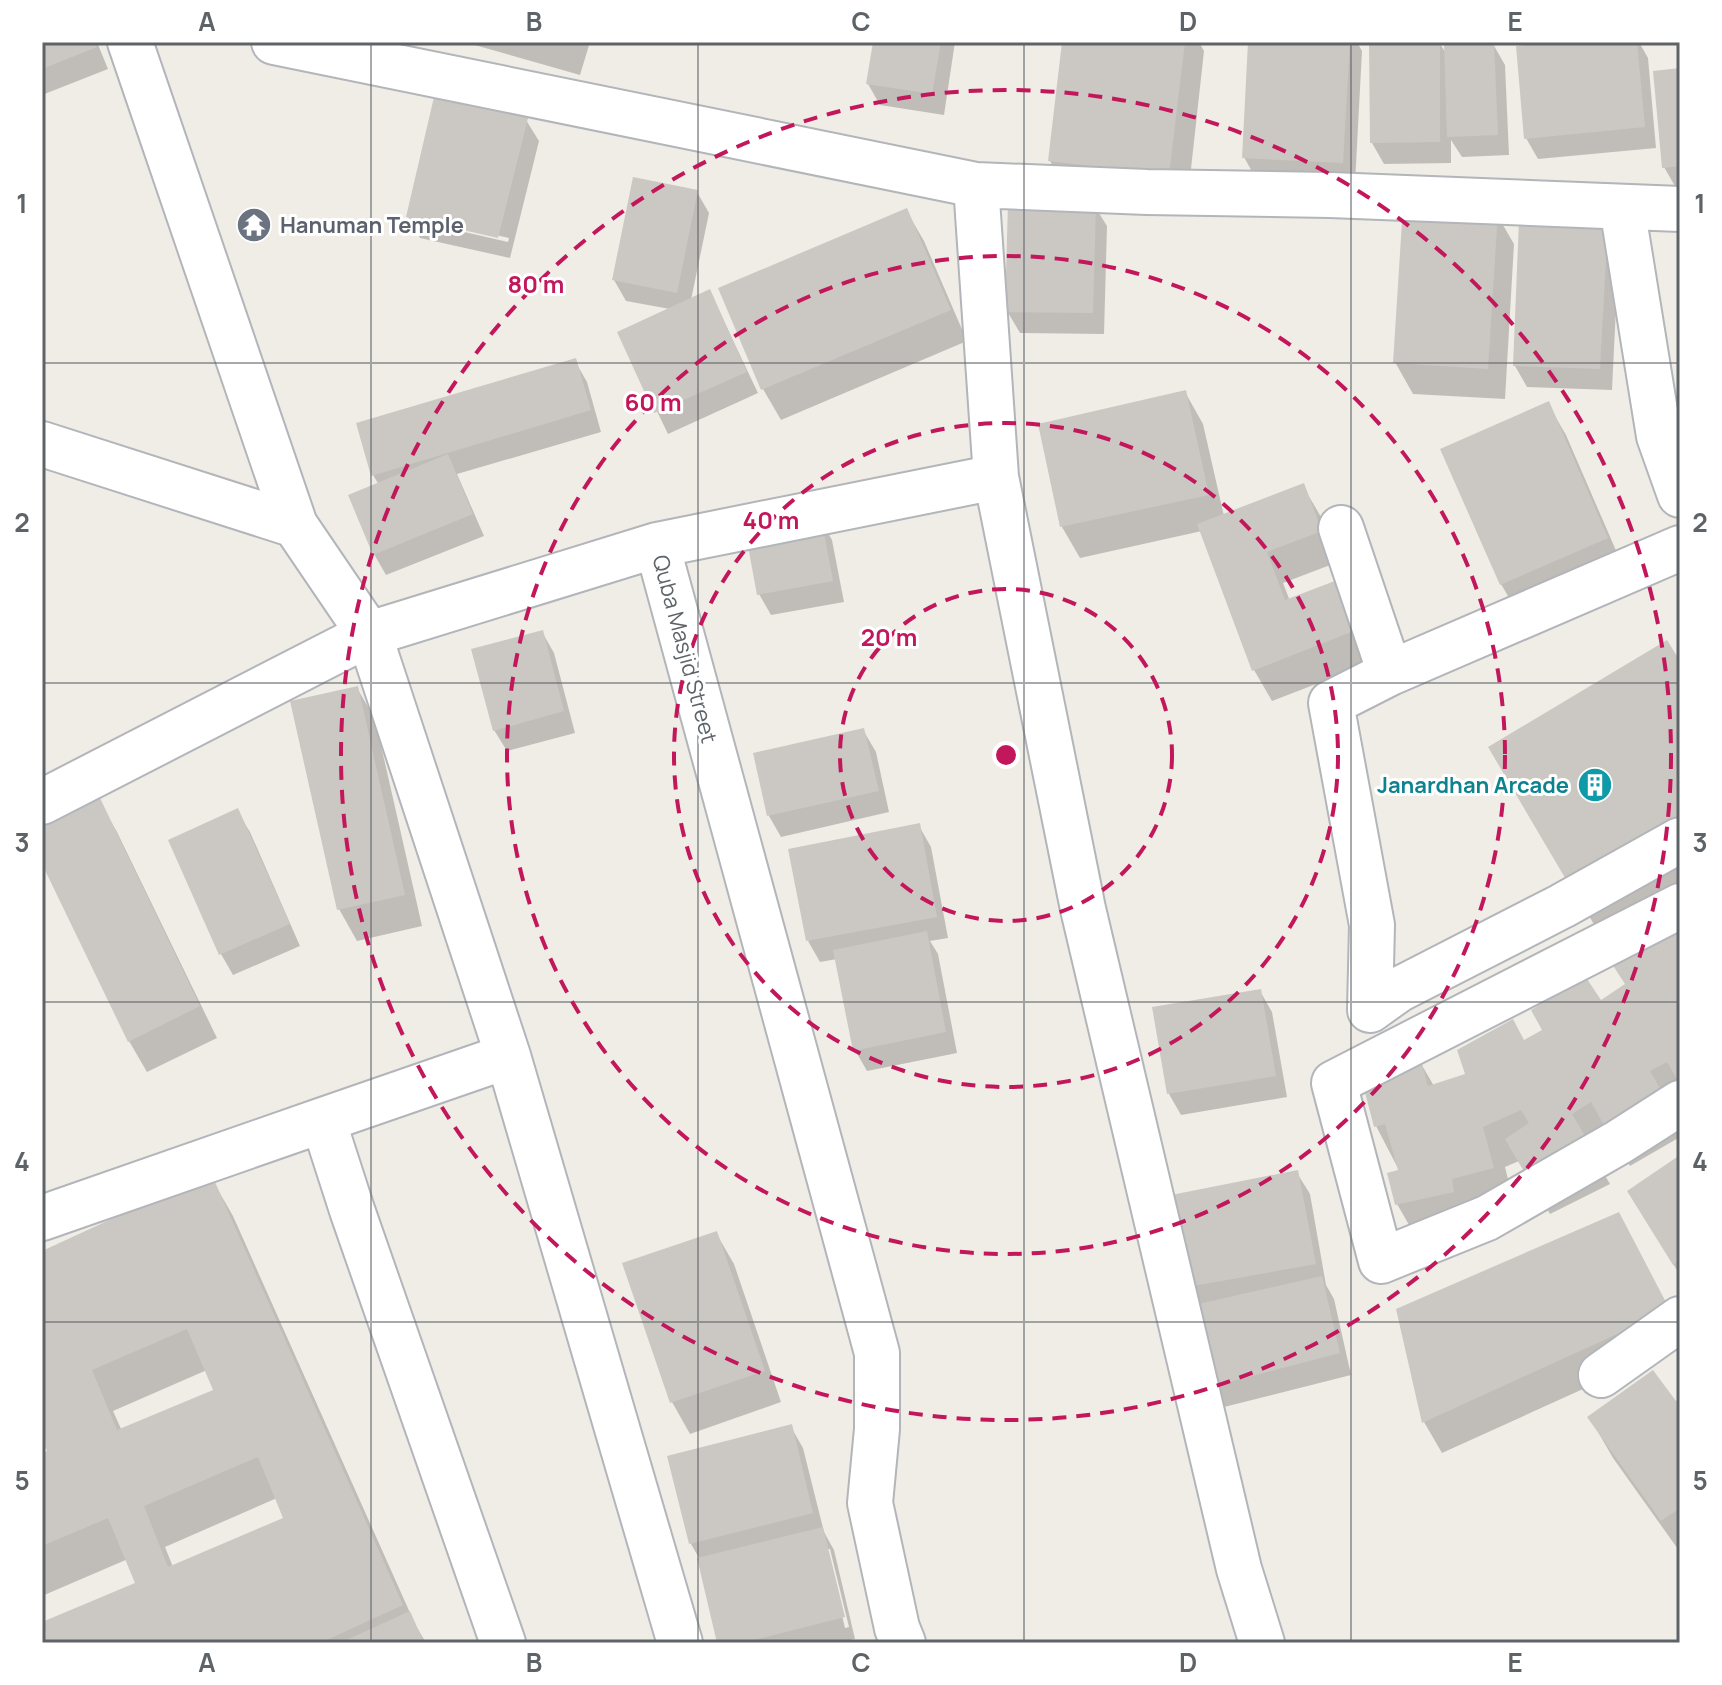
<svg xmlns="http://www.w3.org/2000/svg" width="1722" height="1685" viewBox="0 0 1722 1685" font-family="Manrope,sans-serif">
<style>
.shadow{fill:#0003;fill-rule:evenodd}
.building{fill:#cbc8c3;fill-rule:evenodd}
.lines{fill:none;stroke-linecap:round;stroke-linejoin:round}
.minor-casing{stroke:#b2b5b9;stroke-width:48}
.minor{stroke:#fff;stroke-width:44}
.grid{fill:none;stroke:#5e6367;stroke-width:2;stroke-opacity:0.55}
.ring{fill:none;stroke:#c2185b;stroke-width:4;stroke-dasharray:14 10}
.labels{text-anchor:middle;stroke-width:6;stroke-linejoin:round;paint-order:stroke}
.worship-label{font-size:22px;font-weight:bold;fill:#5b616d;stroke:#fff;text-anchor:start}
.street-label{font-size:22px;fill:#5e6367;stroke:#fff}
.culture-label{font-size:22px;font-weight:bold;fill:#0d838f;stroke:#fff;text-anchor:end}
.centre{fill:#c2185b;stroke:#fff;stroke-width:4}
.ring-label{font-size:24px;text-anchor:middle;font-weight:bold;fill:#c2185b;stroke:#fff;stroke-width:6;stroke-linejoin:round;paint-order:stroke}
.neatline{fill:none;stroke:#5e6367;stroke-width:3}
.grid-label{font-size:26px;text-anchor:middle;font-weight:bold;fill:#5e6367}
</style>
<rect width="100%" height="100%" fill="#f0ede7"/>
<!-- shadow -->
<path class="shadow" d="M42 42H97L108 69 42 95Z
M464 42H590L580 75Z
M875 42H955L944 115 880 105 868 84Z
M1064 42H1199L1204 51 1187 205 1068 192 1050 161Z
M1250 42H1357L1362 51 1355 184 1256 179 1244 157Z
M1371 42H1439L1447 55 1493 44 1505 65 1509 155 1462 157 1451 140V163L1384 164 1372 143Z
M1578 42H1639L1648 58 1656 148 1538 159 1526 138Z
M1680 70V188H1676L1664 167Z
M526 120 539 141 510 258 420 238 408 216ZM421 218 509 238 508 242 421 222Z
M697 192 709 213 691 300 710 292 758 393 668 434 619 333 670 309 626 301 614 280Z
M1094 205 1107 226 1104 334 1020 333 1007 311Z
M906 210 924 241 967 341 781 420 763 389Z
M1496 213 1514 244 1505 399 1413 394 1395 362Z
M1521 222 1619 246 1612 390 1527 387 1515 366Z
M575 361 587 382 601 432 457 474 484 536 386 575 374 554 379 485 373 475Z
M1185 392 1203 424 1224 516 1303 486 1321 517 1338 562 1283 583 1290 601 1340 582 1376 661 1272 701 1254 670 1202 531 1080 558 1062 527 1040 425Z
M1548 404 1566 435 1624 569 1519 615 1501 584Z
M820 519 832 540 844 602 771 615 759 594Z
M542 632 554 653 575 733 507 751 494 730Z
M1680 665V895L1603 940 1491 747Z
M357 688 375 719 422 926 357 941 339 909Z
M863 730 876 752 889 812 781 837 769 816 755 755Z
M99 801 117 832 217 1038 147 1072 129 1041 42 860V829Z
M237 811 250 832 300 946 233 975 221 954 170 841Z
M919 826 931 847 948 938 930 941 938 954 957 1053 867 1071 855 1050 837 959 820 962 808 941Z
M1676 922 1680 1137 1630 1166 1616 1141 1593 1155 1610 1184 1550 1214 1519 1161 1505 1167 1515 1208 1420 1244 1397 1204 1400 1172 1376 1126 1420 1062 1434 1086 1467 1075 1600 1003 1627 985Z
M1260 991 1272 1012 1287 1097 1181 1115 1169 1094 1155 1009Z
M1680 1158V1275L1648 1223Z
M1297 1173 1310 1194 1326 1285 1334 1299 1351 1375 1220 1408 1184 1287Z
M210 1176 233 1216 415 1624 426 1643H42V1624L138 1584 128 1559 42 1596V1456L50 1452 42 1435V1253ZM207 1370 216 1391 122 1431 113 1411ZM277 1498 286 1519 173 1567 165 1547Z
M1618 1215 1680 1345 1442 1453 1424 1422Z
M716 1233 734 1264 781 1402 690 1434 672 1402 624 1265Z
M1680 1401V1552L1613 1458 1590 1418 1675 1404Z
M791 1427 803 1448 824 1532 834 1550 855 1639 837 1643H720L699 1558 691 1544 669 1458ZM826 1549H830L849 1627 845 1628Z"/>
<!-- building -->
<path class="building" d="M42 42H95L97 47 42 69Z
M873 42H941L932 94 866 84Z
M1062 42H1185L1169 175 1048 161Z
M1248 42H1350L1343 163 1242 158Z
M1369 42H1440V142L1370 143Z
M1494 42 1498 135 1447 137 1444 43Z
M1557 42H1637L1645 127 1524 139 1516 46Z
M1680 68V166L1662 168 1653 71Z
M434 97 528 118 498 238 406 217Z
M633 177 698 190 677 293 612 280Z
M1008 201 1096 203 1093 313 1005 312Z
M1403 206 1498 211 1488 369 1393 363Z
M907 208 951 310 761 390 718 288Z
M1519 220 1608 223 1600 369 1513 366Z
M710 289 747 372 654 413 617 332Z
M576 358 591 410 371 476 356 423Z
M1186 390 1209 495 1060 527 1038 424Z
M1549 401 1608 538 1500 585 1440 449Z
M448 454 473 514 373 555 348 495Z
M1304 483 1322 531 1267 552 1285 600 1340 579 1359 629 1252 671 1197 524Z
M821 517 833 581 757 595 745 530Z
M543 630 564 711 493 731 471 649Z
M1667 640 1680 661V824L1571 888 1488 747Z
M358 686 405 895 337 910 290 701Z
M864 728 879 791 767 816 753 753Z
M100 798 200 1006 128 1042 42 864V827Z
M238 808 290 924 219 955 168 840Z
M920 823 937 917 806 941 788 849Z
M1680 924V1084L1667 1062 1650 1071 1663 1094 1605 1127 1591 1102 1572 1114 1589 1143 1526 1175 1505 1139 1529 1123 1521 1110 1483 1127 1494 1168 1452 1179 1454 1192 1395 1205 1387 1173 1398 1170 1385 1124 1374 1127 1361 1077 1421 1060 1428 1086 1465 1074 1457 1050 1513 1019 1524 1040 1542 1030 1531 1010 1585 976 1601 1000 1625 984 1610 961Z
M927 931 946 1032 853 1051 833 950Z
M1261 989 1276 1076 1167 1094 1152 1007Z
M1680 1155V1260L1673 1265 1627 1191Z
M1298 1170 1316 1264 1182 1288 1166 1196Z
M211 1173 403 1605 320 1643H42V1622L135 1583 108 1518 42 1546V1453L47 1451 42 1440V1251ZM187 1329 213 1390 117 1430 92 1370ZM258 1457 283 1518 168 1567 144 1506Z
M1619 1212 1670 1310 1422 1423 1396 1309Z
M717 1231 765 1371 670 1403 622 1263Z
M1322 1276 1340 1353 1206 1388 1185 1307Z
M1653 1370 1676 1401 1680 1398V1508L1661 1521 1587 1417Z
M792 1424 813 1513 689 1544 667 1456Z
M823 1527 845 1617 742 1643H717L697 1558Z
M410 1611 424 1643H340Z"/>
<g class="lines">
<!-- minor casing -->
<g class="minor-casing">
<path id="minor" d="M130 42 295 525 369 634 508 1056 680 1643
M274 42 976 185 1147 192 1330 195 1680 209
M976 185 996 477 1083 909 1239 1569 1262 1643
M1622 207 1659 436 1680 495
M42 444 295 525
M1341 528 1390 673
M657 545 996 477
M1680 548 1390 673 1331 703 1372 925 1370 1010 1398 990 1562 906 1680 840
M42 802 369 634 657 545 877 1353V1429L870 1503 897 1628 903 1643
M1680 906 1334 1083 1381 1261 1487 1218 1619 1142 1680 1103
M42 1218 323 1120
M1601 1375 1680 1319
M503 1643 352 1210 323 1120 508 1056"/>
</g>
<!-- minor -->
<use href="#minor" class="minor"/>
</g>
<!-- grid -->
<path class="grid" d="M371 42V1643M698 42V1643M1024 42V1643M1351 42V1643M42 363H1680M42 683H1680M42 1002H1680M42 1322H1680"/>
<!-- distance rings -->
<g class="ring">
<circle cx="1006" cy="755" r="166"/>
<circle cx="1006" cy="755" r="332"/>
<circle cx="1006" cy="755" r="499"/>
<circle cx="1006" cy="755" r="665"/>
</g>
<!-- icons -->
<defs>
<g id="temple-disc" transform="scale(1.8)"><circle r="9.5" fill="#6b7280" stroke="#fff"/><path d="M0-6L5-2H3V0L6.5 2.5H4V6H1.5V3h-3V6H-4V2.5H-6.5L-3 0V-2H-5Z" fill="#fff"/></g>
<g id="building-disc" transform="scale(1.8)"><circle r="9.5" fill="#0f9aa8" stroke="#fff"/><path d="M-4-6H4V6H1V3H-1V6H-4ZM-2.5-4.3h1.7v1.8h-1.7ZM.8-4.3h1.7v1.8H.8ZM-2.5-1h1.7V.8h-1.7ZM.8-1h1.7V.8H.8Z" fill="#fff"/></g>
</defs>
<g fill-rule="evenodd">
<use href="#temple-disc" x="254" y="225"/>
<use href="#building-disc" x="1595" y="785"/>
</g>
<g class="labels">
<!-- worship labels -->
<g class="worship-label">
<text x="280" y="233">Hanuman Temple</text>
</g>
<!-- street labels -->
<g class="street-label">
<text transform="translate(685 649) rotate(75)" y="8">Quba Masjid Street</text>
</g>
<!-- culture labels -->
<g class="culture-label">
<text x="1569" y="793">Janardhan Arcade</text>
</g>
</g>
<circle cx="1006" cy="755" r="12" class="centre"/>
<g class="ring-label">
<text x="536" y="293">80 m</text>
<text x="653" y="411">60 m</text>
<text x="771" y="529">40 m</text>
<text x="889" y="646">20 m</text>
</g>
<!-- border -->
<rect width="1722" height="1685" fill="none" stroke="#ffffff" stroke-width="88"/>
<rect x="44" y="44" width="1634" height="1597" class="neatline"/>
<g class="grid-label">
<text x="207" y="31">A</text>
<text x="534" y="31">B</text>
<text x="861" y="31">C</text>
<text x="1188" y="31">D</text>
<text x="1515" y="31">E</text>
<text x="22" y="213">1</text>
<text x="1700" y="213">1</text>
<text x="22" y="532">2</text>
<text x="1700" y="532">2</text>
<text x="22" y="852">3</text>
<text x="1700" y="852">3</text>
<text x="22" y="1171">4</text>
<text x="1700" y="1171">4</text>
<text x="22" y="1490">5</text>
<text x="1700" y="1490">5</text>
<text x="207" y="1672">A</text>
<text x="534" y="1672">B</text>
<text x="861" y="1672">C</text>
<text x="1188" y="1672">D</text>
<text x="1515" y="1672">E</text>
</g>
</svg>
